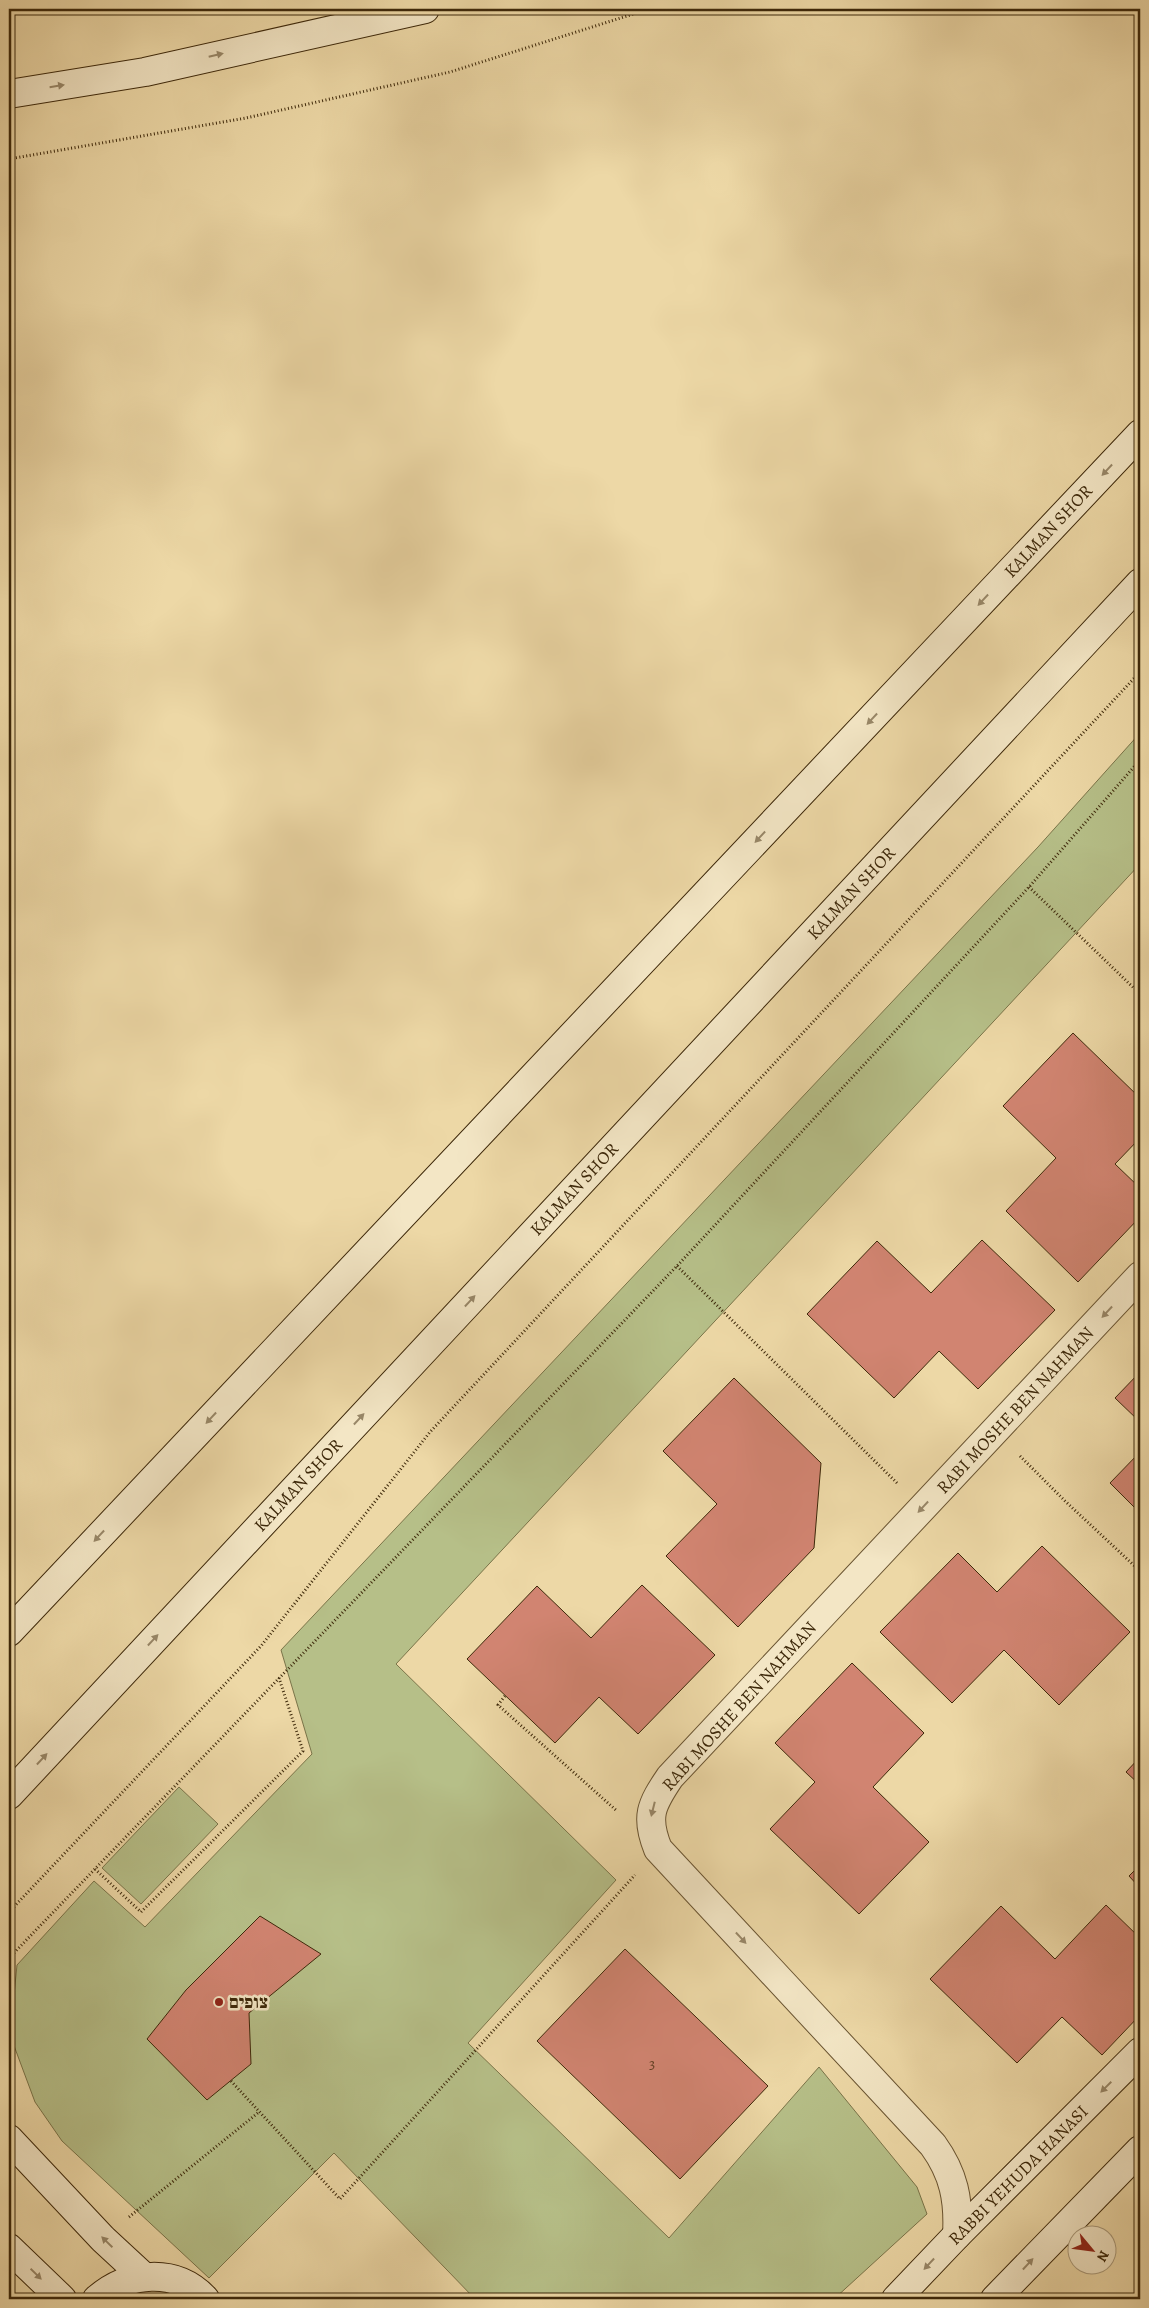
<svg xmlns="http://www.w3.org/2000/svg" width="1149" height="2308" viewBox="0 0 1149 2308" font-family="Alegreya,'Frank Ruhl Libre',serif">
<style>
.green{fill:#b6bf88;stroke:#7a7449}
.building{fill:#d18471;stroke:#3d280a}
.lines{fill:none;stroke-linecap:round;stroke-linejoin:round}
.street-casing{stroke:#695431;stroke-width:30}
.secondary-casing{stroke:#3d280a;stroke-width:30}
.path{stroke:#3d280a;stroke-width:3;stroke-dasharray:1 2.5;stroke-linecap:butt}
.street{stroke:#f3e6c5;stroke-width:28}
.secondary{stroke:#f3e6c5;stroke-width:28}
.oneway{fill:#988768}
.poi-dot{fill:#8f2418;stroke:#f3e6c5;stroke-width:2}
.labels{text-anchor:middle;stroke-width:5;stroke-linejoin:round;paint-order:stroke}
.number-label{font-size:15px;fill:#623f24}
.street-label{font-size:18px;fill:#3d280a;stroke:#f3e6c5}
.poi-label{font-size:18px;font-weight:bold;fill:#3d280a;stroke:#f3e6c5;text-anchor:start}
</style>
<rect width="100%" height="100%" fill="#edd8a6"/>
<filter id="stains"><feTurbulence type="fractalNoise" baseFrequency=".004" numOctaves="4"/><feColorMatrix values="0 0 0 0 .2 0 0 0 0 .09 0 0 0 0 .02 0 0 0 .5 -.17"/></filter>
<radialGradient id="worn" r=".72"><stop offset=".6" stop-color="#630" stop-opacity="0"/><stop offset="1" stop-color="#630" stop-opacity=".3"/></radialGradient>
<!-- green -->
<path class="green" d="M1140 733V864L396 1664 616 1880 468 2043 669 2238 819 2067 917 2187 927 2214 834 2299H475L334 2153 209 2278 62 2141 35 2102 10 2035 17 1965 94 1881 145 1927 312 1754 281 1650 1038 847Z
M179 1787 218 1824 141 1904 102 1868Z"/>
<!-- building -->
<path class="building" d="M1073 1033 1140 1098V1138L1115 1164 1140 1188V1217L1078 1282 1006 1211 1056 1158 1003 1106Z
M982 1240 1055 1310 978 1389 939 1351 894 1398 807 1314 877 1241 931 1293Z
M1140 1372V1422L1115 1398Z
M734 1378 821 1463 814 1548 738 1627 666 1556 717 1504 663 1451Z
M1140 1452V1513L1110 1483Z
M1042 1546 1130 1632 1059 1705 1004 1650 952 1703 880 1632 958 1553 997 1592Z
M642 1585 715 1655 638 1734 599 1697 555 1743 467 1659 537 1586 591 1638Z
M852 1663 924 1733 873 1787 929 1842 859 1914 770 1829 815 1782 775 1743Z
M1140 1757V1785L1126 1772Z
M1140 1865V1888L1129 1876Z
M1106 1905 1140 1938V2015L1102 2055 1062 2017 1017 2063 930 1979 1001 1906 1055 1959Z
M260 1916 321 1954 249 2013 251 2064 207 2100 147 2039 186 1990Z
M625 1949 768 2086 680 2179 537 2041Z"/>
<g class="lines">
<!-- street casing -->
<g class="street-casing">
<path id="street" d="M957 2235C959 2200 954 2174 933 2145L658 1849C645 1817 651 1805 670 1777L1140 1276"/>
</g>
<!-- secondary casing -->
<g class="secondary-casing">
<path id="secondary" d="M9 94 145 72 425 9
M9 1632 1140 434
M9 1795 1140 583
M9 2139 103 2239 143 2276
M9 2248 62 2299
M97 2299C128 2272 175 2267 205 2299
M896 2299 957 2235 1140 2052
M995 2299 1140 2150"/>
</g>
<!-- path -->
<path class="path" d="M9 159 246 118 450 72 649 9
M1029 887 1140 994
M677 1266 897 1483
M1020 1456 1065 1501 1140 1571
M505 1696 498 1705 617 1811
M95 1869 141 1912 303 1751 279 1678
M9 1912 261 1646 430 1432 1140 672
M9 1958 677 1266 1029 887 1140 760
M231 2081 340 2199 635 1875
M129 2217 259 2112"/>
<!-- street -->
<use href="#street" class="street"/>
<!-- secondary -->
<use href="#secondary" class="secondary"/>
</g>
<!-- one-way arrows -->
<defs><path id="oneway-solid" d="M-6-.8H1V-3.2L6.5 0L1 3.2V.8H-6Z" transform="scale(1.25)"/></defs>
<g class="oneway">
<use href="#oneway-solid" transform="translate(216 55) rotate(-13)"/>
<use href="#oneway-solid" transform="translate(57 86) rotate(-9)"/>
<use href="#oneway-solid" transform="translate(1107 470) rotate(133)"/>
<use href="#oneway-solid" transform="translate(983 600) rotate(133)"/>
<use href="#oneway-solid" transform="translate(872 719) rotate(133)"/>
<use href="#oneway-solid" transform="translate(760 837) rotate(133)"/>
<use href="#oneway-solid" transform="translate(470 1301) rotate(-47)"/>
<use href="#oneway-solid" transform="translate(1107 1312) rotate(133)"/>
<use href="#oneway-solid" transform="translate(211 1418) rotate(133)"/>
<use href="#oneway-solid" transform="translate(359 1419) rotate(-47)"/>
<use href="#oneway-solid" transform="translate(923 1507) rotate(133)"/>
<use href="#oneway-solid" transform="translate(99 1536) rotate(133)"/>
<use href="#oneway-solid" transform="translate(153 1640) rotate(-47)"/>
<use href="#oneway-solid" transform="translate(42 1759) rotate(-47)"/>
<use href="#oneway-solid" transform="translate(653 1809) rotate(104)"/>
<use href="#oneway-solid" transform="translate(741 1938) rotate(47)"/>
<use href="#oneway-solid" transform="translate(1106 2087) rotate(135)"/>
<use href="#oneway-solid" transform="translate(107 2242) rotate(-136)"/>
<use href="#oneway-solid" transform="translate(929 2264) rotate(133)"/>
<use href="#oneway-solid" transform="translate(1028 2264) rotate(-47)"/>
<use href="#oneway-solid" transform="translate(36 2274) rotate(44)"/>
</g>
<!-- markers -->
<circle class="poi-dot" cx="219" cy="2002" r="5"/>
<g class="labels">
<!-- number labels -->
<g class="number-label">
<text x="652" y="2069">3</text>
</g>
<!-- street labels -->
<g class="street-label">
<text transform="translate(1048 531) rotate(-47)" y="6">KALMAN SHOR</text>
<text transform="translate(851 893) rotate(-47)" y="6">KALMAN SHOR</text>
<text transform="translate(574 1189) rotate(-47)" y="6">KALMAN SHOR</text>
<text transform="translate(1015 1410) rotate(-47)" y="6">RABI MOSHE BEN NAHMAN</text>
<text transform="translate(298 1485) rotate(-47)" y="6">KALMAN SHOR</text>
<text transform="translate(739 1706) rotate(-48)" y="6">RABI MOSHE BEN NAHMAN</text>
<text transform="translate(1018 2175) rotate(-45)" y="6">RABBI YEHUDA HANASI</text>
</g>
<!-- poi labels -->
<g class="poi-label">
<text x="229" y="2008">צופים</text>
</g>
</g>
<!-- margin -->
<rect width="1149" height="2308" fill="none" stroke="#edd8a6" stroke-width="30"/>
<rect x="10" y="10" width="1129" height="2288" fill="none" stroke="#3d280a" stroke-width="2.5"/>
<rect x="15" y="15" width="1119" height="2278" fill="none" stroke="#3d280a"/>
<!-- north arrow -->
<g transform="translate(1092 2250) rotate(119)"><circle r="24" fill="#f3e6c5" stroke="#aa9a7a"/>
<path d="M0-4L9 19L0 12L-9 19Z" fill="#8f2418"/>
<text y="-8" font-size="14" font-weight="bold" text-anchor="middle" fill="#3d280a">N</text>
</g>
<rect width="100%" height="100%" filter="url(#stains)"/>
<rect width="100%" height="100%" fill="url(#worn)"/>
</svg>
